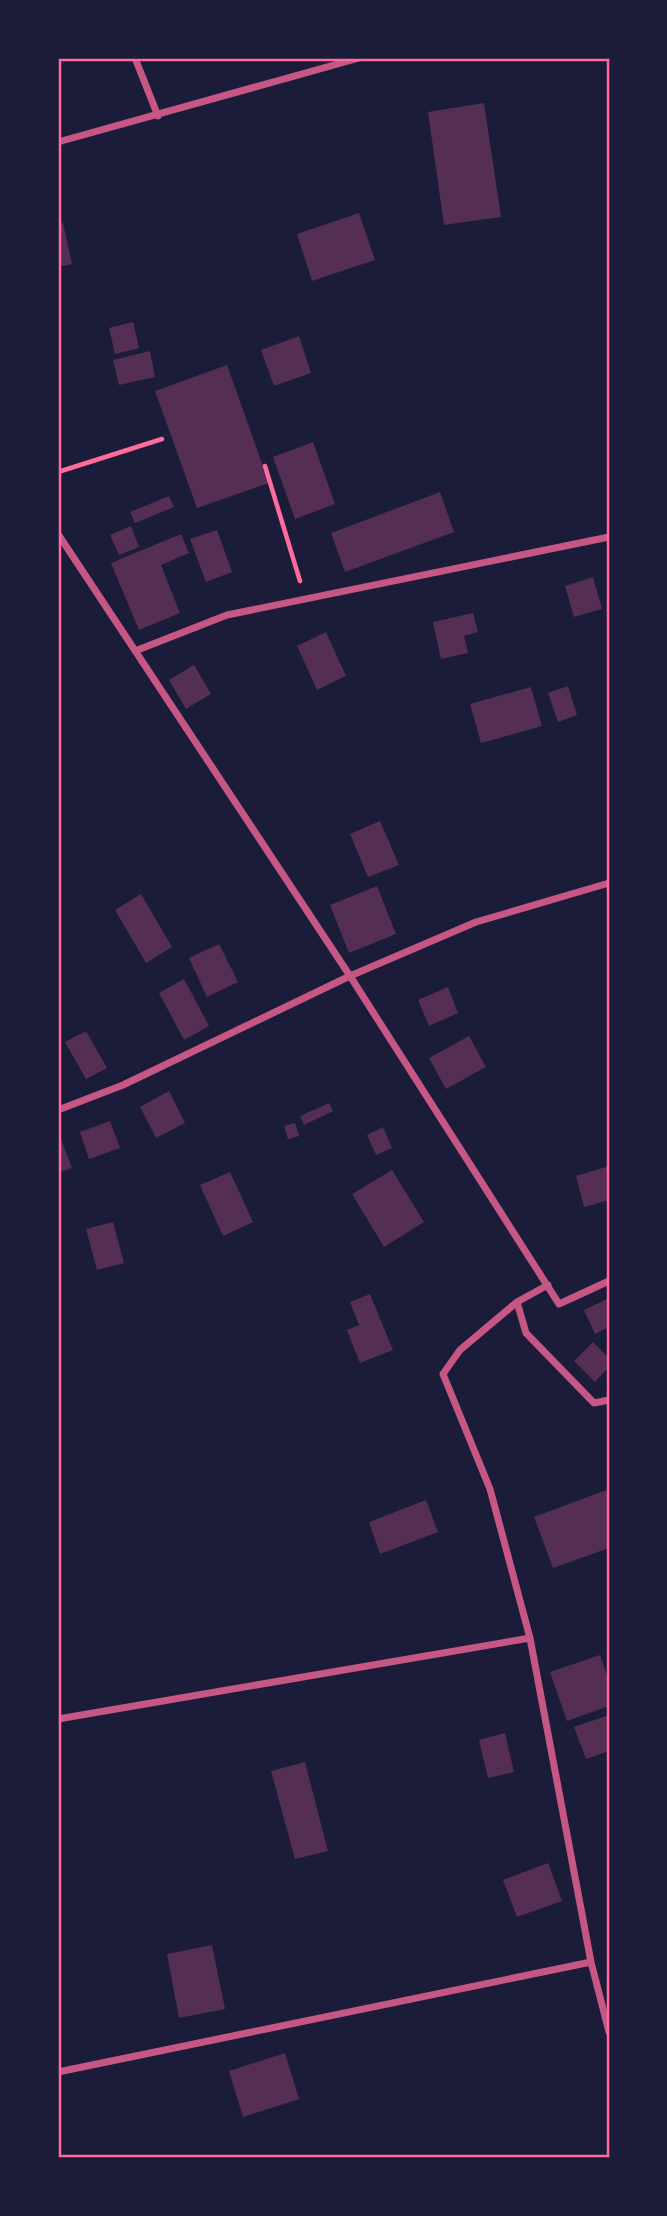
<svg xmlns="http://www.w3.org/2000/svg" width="667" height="2216" viewBox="0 0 667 2216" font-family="'IBM Plex Serif',serif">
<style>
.building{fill:#542f53}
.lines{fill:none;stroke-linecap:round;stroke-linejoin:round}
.path{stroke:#ff6b9d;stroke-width:4.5}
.minor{stroke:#c65784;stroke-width:7}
.neatline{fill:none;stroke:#ff6b9d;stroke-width:2.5}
</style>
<rect width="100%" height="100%" fill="#1b1b3a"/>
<!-- building -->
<path class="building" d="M484 103 501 217 444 225 428 112Z
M359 213 375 260 312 281 297 234Z
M63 223 72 264 58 267V224Z
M133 322 139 348 115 354 109 328Z
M299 336 311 373 274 386 261 350Z
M150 351 155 377 119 385 113 360Z
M227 365 269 483 197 508 155 391Z
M313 442 335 504 295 519 273 457Z
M440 492 454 532 345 572 331 533Z
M169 496 174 507 135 523 130 512Z
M131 526 139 547 119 555 110 535Z
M217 530 232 572 206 582 190 539Z
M181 534 189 553 161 565 180 613 139 630 111 563Z
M593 577 602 609 574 617 565 586Z
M473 613 478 632 464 636 468 653 441 659 433 622Z
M326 632 346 676 317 690 297 646Z
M194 665 211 694 186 709 169 680Z
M568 686 577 715 558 722 548 693Z
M531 687 542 726 481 743 470 704Z
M380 821 399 865 368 877 350 834Z
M377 886 396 934 349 953 330 905Z
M141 894 172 947 146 963 115 910Z
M219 944 238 982 207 997 189 958Z
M184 979 209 1026 184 1040 159 993Z
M448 987 458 1013 429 1026 418 1000Z
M86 1031 107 1068 86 1079 65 1042Z
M469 1036 486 1067 446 1089 429 1058Z
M169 1091 185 1123 156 1138 140 1107Z
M329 1103 333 1111 304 1125 300 1116Z
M110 1121 120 1148 89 1159 80 1132Z
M295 1123 299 1136 288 1139 284 1126Z
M383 1127 392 1148 376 1155 367 1135Z
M61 1139 72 1168 58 1173V1141Z
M609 1166V1200L584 1207 576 1176Z
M392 1170 424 1222 384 1247 352 1194Z
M230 1172 253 1222 223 1236 200 1185Z
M113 1222 124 1263 97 1270 86 1229Z
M370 1294 393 1350 360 1363 347 1330 359 1325 350 1302Z
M609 1298V1327L595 1334 584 1310Z
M593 1342 609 1358V1367L595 1382 574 1361Z
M606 1490 609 1498V1548L553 1568 534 1517Z
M426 1500 438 1532 380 1554 369 1522Z
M600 1655 609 1681V1706L567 1721 550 1672Z
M609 1715V1751L586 1759 574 1727Z
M505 1733 514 1772 488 1778 479 1740Z
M305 1762 328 1851 295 1859 271 1771Z
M548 1863 562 1901 517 1917 503 1880Z
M212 1945 225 2009 179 2018 167 1954Z
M285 2053 299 2099 243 2117 229 2071Z"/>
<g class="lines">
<!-- path -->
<path class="path" d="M265 466 300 581
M58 472 162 439"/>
<!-- minor -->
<path class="minor" d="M135 58 158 116
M58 142 359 58
M58 534 350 976 559 1304 609 1281
M135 651 227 615 609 537
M58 1110 123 1085 350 976 476 922 609 883
M548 1285 517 1302 526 1333 594 1403 609 1400
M517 1302 460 1350 443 1374 490 1489 530 1638 591 1962 609 2032
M58 1719 530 1638
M58 2072 591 1962"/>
</g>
<!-- border -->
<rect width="667" height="2216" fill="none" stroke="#1b1b3a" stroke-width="119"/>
<rect x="60" y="60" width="548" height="2096" class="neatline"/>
</svg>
